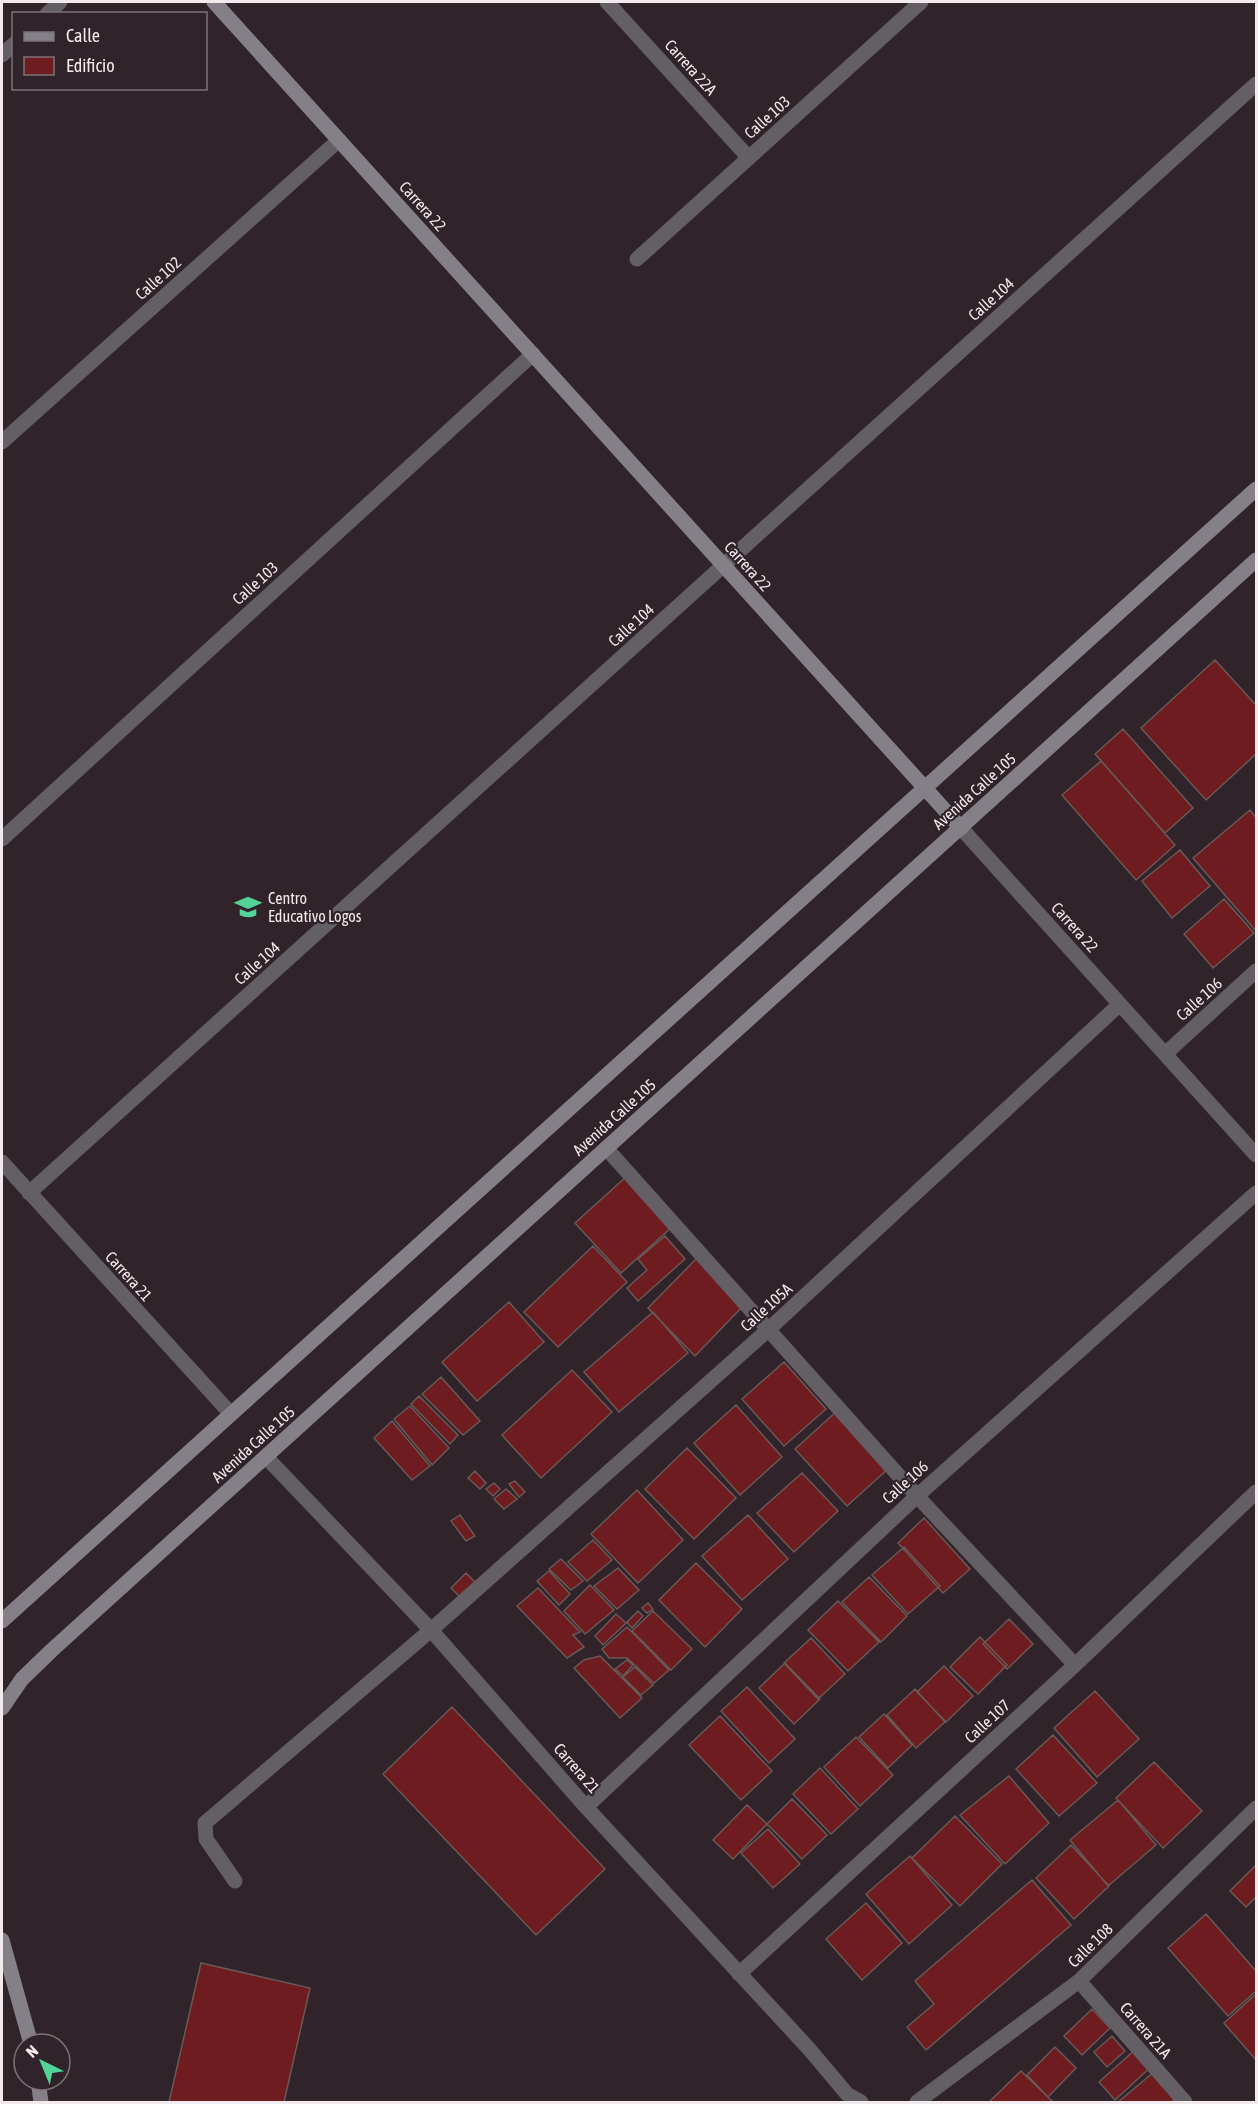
<svg xmlns="http://www.w3.org/2000/svg" width="1258" height="2104" viewBox="0 0 1258 2104" font-family="'Asap Condensed',sans-serif">
<style>
.building{fill:#6e1c1f;stroke:#695957;stroke-width:1.5}
.lines{fill:none;stroke-linecap:round;stroke-linejoin:round}
.street{stroke:#635f65;stroke-width:15}
.secondary{stroke:#857f88;stroke-width:15}
.labels{text-anchor:middle;stroke-width:4.5;stroke-linejoin:round;paint-order:stroke}
.street-label{font-size:16px;fill:#f3eaee;stroke:#302329}
.poi-label{font-size:16px;fill:#f3eaee;stroke:#302329;text-anchor:start}
</style>
<rect width="100%" height="100%" fill="#302329"/>
<!-- building -->
<path class="building" d="M1215 660 1256 705V754L1206 800 1141 728Z
M1123 729 1193 808 1165 833 1095 754Z
M1101 761 1175 845 1136 880 1062 795Z
M1250 810 1256 818V931L1193 858Z
M1180 850 1210 886 1172 918 1142 881Z
M1224 899 1254 933 1213 968 1184 934Z
M627 1176 673 1226 621 1273 575 1223Z
M665 1236 685 1259 638 1301 627 1288 647 1270 638 1259Z
M593 1246 627 1282 558 1347 524 1312Z
M697 1258 744 1305 695 1356 648 1308Z
M509 1302 544 1342 477 1401 442 1362Z
M653 1312 688 1353 619 1412 584 1372Z
M784 1362 826 1409 784 1446 742 1399Z
M572 1370 612 1412 541 1478 502 1435Z
M441 1377 480 1421 463 1435 422 1394Z
M419 1396 458 1435 450 1444 411 1404Z
M736 1405 782 1457 740 1495 694 1443Z
M410 1406 449 1448 432 1465 394 1419Z
M837 1411 889 1468 847 1506 795 1449Z
M392 1421 430 1466 412 1480 374 1438Z
M687 1448 736 1498 694 1539 645 1489Z
M475 1471 486 1483 480 1489 468 1478Z
M802 1473 838 1511 794 1552 757 1513Z
M515 1481 525 1492 519 1497 509 1484Z
M494 1483 500 1489 493 1496 486 1489Z
M506 1489 517 1499 504 1509 494 1499Z
M637 1490 683 1540 638 1583 591 1534Z
M460 1515 475 1536 466 1541 451 1521Z
M748 1515 788 1559 742 1600 702 1556Z
M924 1518 970 1569 943 1593 898 1543Z
M593 1540 612 1560 587 1581 568 1562Z
M904 1547 940 1586 908 1614 872 1575Z
M561 1559 583 1581 571 1590 549 1569Z
M696 1563 742 1609 705 1647 659 1600Z
M618 1568 639 1590 617 1609 594 1586Z
M549 1571 570 1594 559 1605 537 1581Z
M466 1573 477 1584 461 1598 451 1588Z
M869 1577 907 1616 881 1642 842 1602Z
M590 1585 614 1610 585 1634 564 1611Z
M538 1588 580 1632 573 1635 584 1647 567 1658 517 1606Z
M838 1601 879 1642 848 1671 808 1630Z
M648 1603 653 1609 647 1613 642 1608Z
M638 1611 643 1616 632 1628 627 1622Z
M653 1611 692 1649 671 1670 632 1631Z
M616 1614 626 1623 603 1645 595 1636Z
M1009 1619 1033 1644 1007 1669 983 1644Z
M627 1627 669 1670 654 1683 627 1658H609L602 1649Z
M980 1637 1007 1665 978 1694 950 1667Z
M811 1638 845 1674 818 1699 784 1663Z
M600 1656 642 1698 620 1718 574 1668 584 1660Z
M627 1660 633 1665 623 1676 615 1669Z
M785 1663 820 1699 794 1724 759 1688Z
M944 1666 973 1696 946 1722 917 1692Z
M635 1667 653 1685 641 1695 623 1677Z
M747 1687 795 1739 769 1763 721 1711Z
M915 1689 945 1722 916 1748 887 1715Z
M1095 1691 1139 1739 1097 1777 1054 1728Z
M452 1707 605 1869 536 1935 383 1774Z
M884 1714 912 1745 888 1768 859 1737Z
M720 1716 772 1771 741 1800 689 1745Z
M1053 1735 1097 1783 1059 1816 1016 1769Z
M856 1737 893 1775 860 1806 824 1767Z
M1154 1762 1202 1811 1163 1848 1116 1798Z
M820 1768 858 1809 831 1834 793 1794Z
M1009 1776 1049 1823 1005 1864 960 1815Z
M792 1799 827 1835 802 1859 767 1824Z
M1118 1800 1156 1845 1108 1886 1070 1840Z
M747 1805 767 1824 733 1859 713 1840Z
M955 1816 1002 1864 960 1906 912 1858Z
M768 1829 800 1864 773 1888 741 1853Z
M1071 1845 1109 1886 1074 1919 1036 1878Z
M910 1856 952 1905 909 1944 866 1894Z
M1256 1865V1897L1246 1907 1230 1891Z
M1032 1880 1071 1925 926 2050 907 2027 934 2004 915 1981Z
M866 1903 902 1943 862 1980 826 1939Z
M1206 1914 1256 1971V1991L1228 2016 1168 1948Z
M201 1963 310 1988 284 2102H169Z
M1256 1994V2060L1224 2023Z
M1092 2009 1110 2028 1082 2055 1064 2036Z
M1112 2036 1125 2051 1107 2067 1094 2052Z
M1055 2047 1076 2068 1048 2097 1027 2075Z
M1137 2048 1153 2065 1115 2100 1099 2082Z
M1021 2071 1053 2102H989Z
M1154 2072 1176 2098 1171 2102H1118Z"/>
<g class="lines">
<!-- street -->
<path class="street" d="M607 2 749 158
M47 14 60 2
M2 55 14 44
M637 259 921 2
M2 442 339 140
M961 828 1256 1155
M2 839 533 354
M1165 1054 1256 971
M606 1148 917 1496 1075 1665
M2 1162 231 1414
M29 1193 1256 84
M266 1457 431 1630 586 1807 810 2050 847 2094 861 2102
M586 1807 917 1496 1256 1193
M235 1881 206 1839 205 1823 431 1630 769 1329 1120 1004
M739 1974 1075 1665 1256 1492
M1079 1981 1185 2102
M917 2102 1079 1981 1256 1808"/>
<!-- secondary -->
<path class="secondary" d="M214 2 961 828
M2 1621 1256 489
M2 1708 22 1679 52 1650 1256 560
M2 1940 31 2044
M38 2080 41 2102"/>
</g>
<!-- icons -->
<defs>
<g id="school-bare" transform="scale(2.07)"><path d="M0-5L7-2L0 1L-7-2ZM-4 1L0 2.5L4 1V4Q0 6-4 4Z" fill="#52d397" stroke="#302329" stroke-width="2.5" paint-order="stroke"/></g>
</defs>
<g fill-rule="evenodd">
<use href="#school-bare" x="248" y="907"/>
</g>
<g class="labels">
<!-- street labels -->
<g class="street-label">
<text transform="translate(691 67) rotate(48)" y="6">Carrera 22A</text>
<text transform="translate(767 117) rotate(-42)" y="6">Calle 103</text>
<text transform="translate(423 206) rotate(48)" y="6">Carrera 22</text>
<text transform="translate(158 278) rotate(-42)" y="6">Calle 102</text>
<text transform="translate(991 299) rotate(-42)" y="6">Calle 104</text>
<text transform="translate(748 566) rotate(48)" y="6">Carrera 22</text>
<text transform="translate(255 583) rotate(-42)" y="6">Calle 103</text>
<text transform="translate(631 625) rotate(-42)" y="6">Calle 104</text>
<text transform="translate(974 791) rotate(-42)" y="6">Avenida Calle 105</text>
<text transform="translate(1075 927) rotate(48)" y="6">Carrera 22</text>
<text transform="translate(257 963) rotate(-42)" y="6">Calle 104</text>
<text transform="translate(1199 999) rotate(-42)" y="6">Calle 106</text>
<text transform="translate(614 1117) rotate(-42)" y="6">Avenida Calle 105</text>
<text transform="translate(129 1276) rotate(48)" y="6">Carrera 21</text>
<text transform="translate(766 1307) rotate(-42)" y="6">Calle 105A</text>
<text transform="translate(253 1444) rotate(-42)" y="6">Avenida Calle 105</text>
<text transform="translate(905 1482) rotate(-42)" y="6">Calle 106</text>
<text transform="translate(987 1721) rotate(-43)" y="6">Calle 107</text>
<text transform="translate(577 1768) rotate(49)" y="6">Carrera 21</text>
<text transform="translate(1090 1945) rotate(-44)" y="6">Calle 108</text>
<text transform="translate(1146 2030) rotate(49)" y="6">Carrera 21A</text>
</g>
<!-- poi labels -->
<g class="poi-label">
<text x="268" y="904">Centro<tspan x="268" dy="18">Educativo Logos</tspan></text>
</g>
</g>
<!-- border -->
<rect width="1258" height="2104" fill="none" stroke="#f3eaee" stroke-width="6"/>
<!-- legend -->
<rect x="12" y="12" width="195" height="78" fill="#302329" stroke="#7e7378" stroke-width="1.5"/>
<rect x="24" y="32" width="30" height="9" fill="#857f88" stroke="#7e7378" stroke-width="1.5"/>
<text x="66" y="42" font-size="18" fill="#f3eaee">Calle</text>
<rect x="24" y="57" width="30" height="18" fill="#6e1c1f" stroke="#7e7378" stroke-width="1.5"/>
<text x="66" y="72" font-size="18" fill="#f3eaee">Edificio</text>
<!-- north arrow -->
<g transform="translate(42 2062) rotate(317)"><circle r="28" fill="#302329" stroke="#7e7378" stroke-width="1.5"/>
<path d="M0-4.5L10 22L0 15L-10 22Z" fill="#52d397"/>
<text y="-9" font-size="16" font-weight="bold" text-anchor="middle" fill="#f3eaee">N</text>
</g>
</svg>
